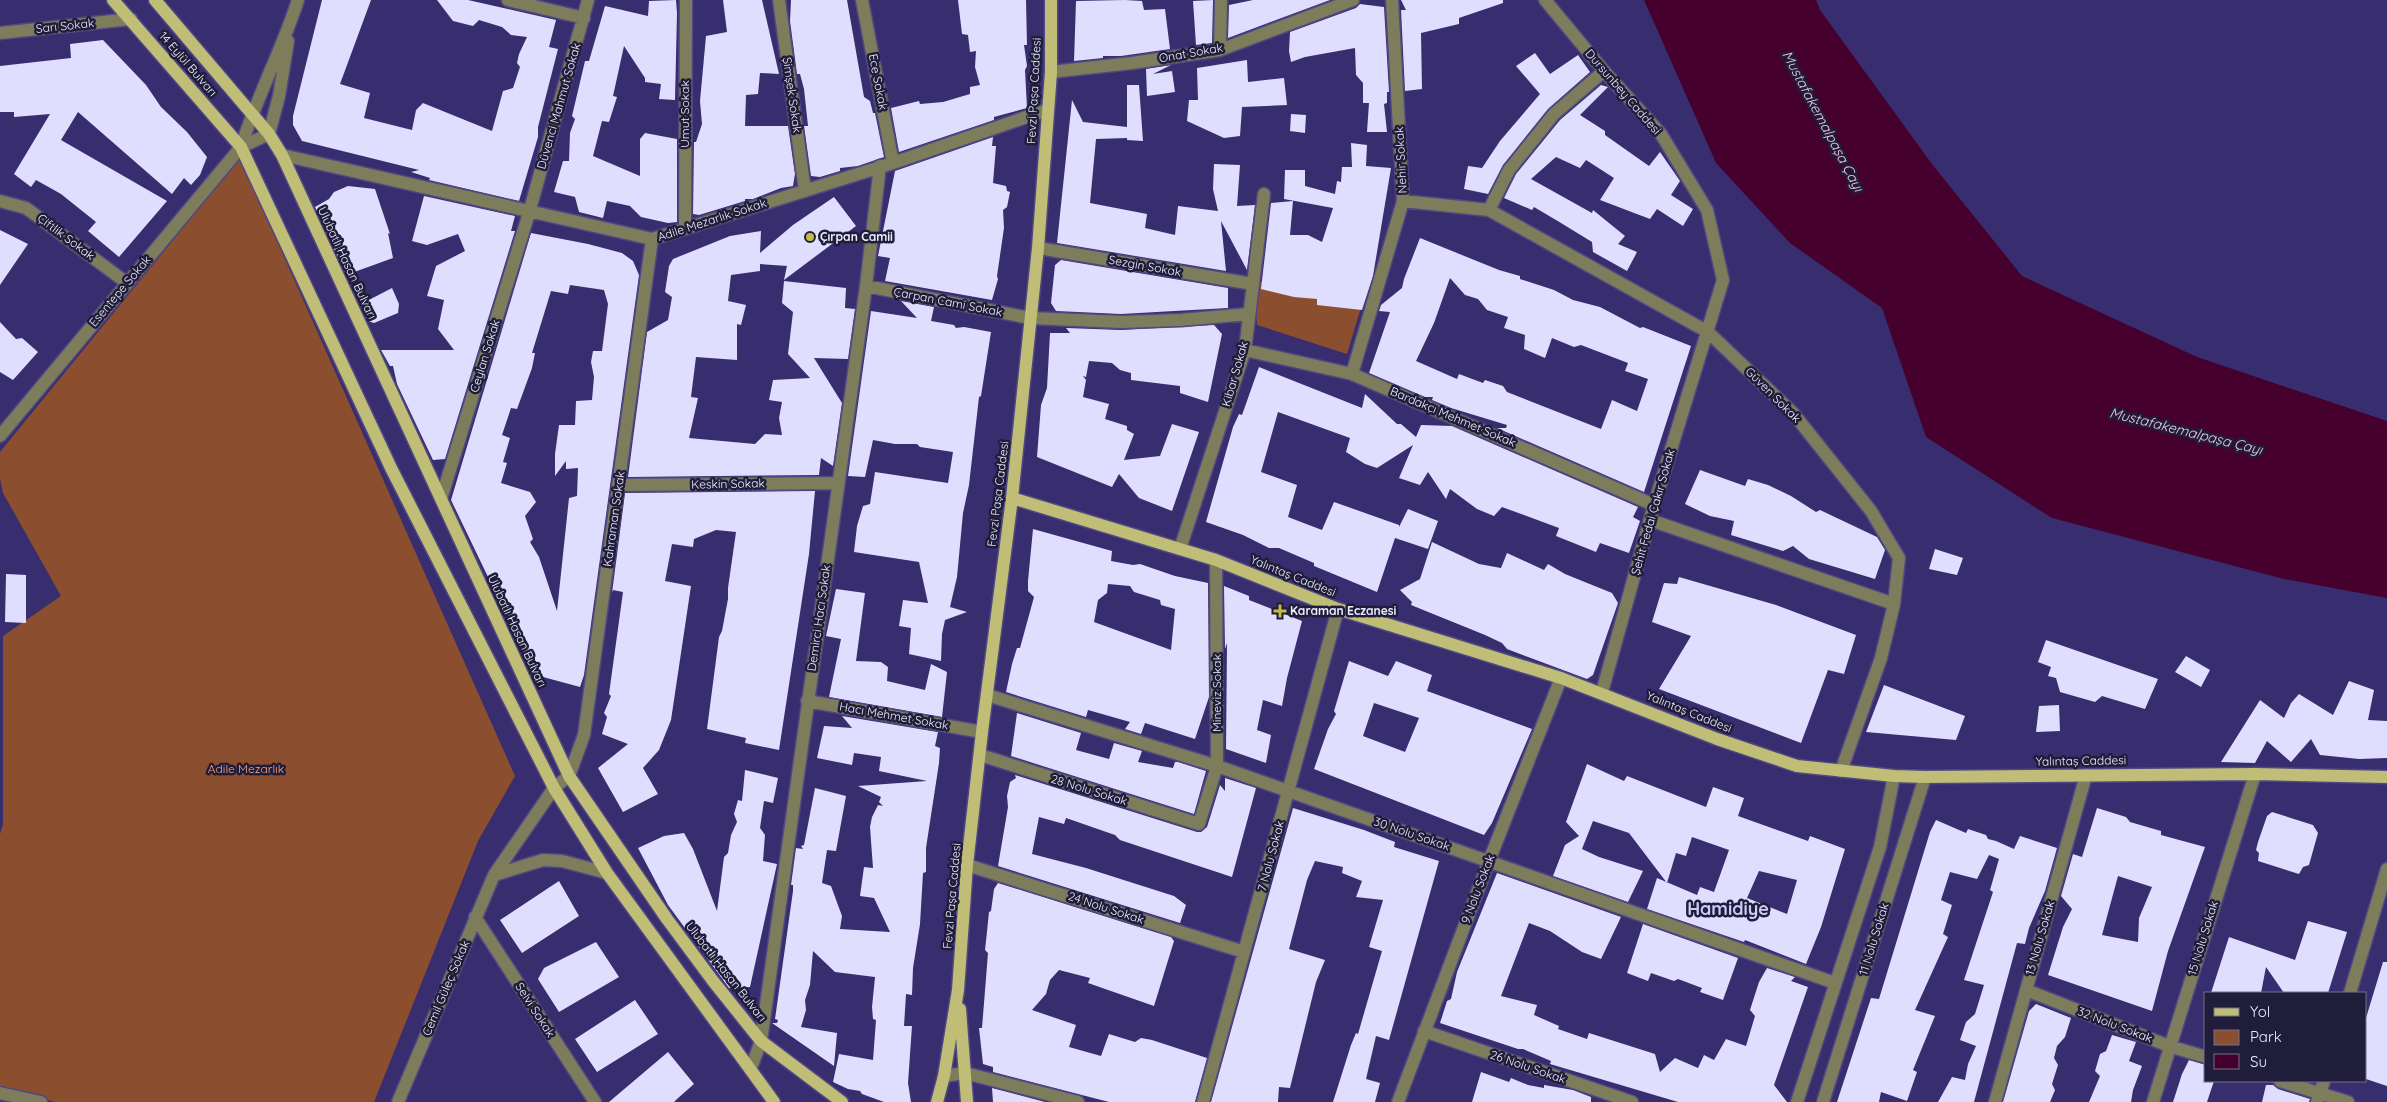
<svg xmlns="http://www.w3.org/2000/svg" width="2387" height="1102" viewBox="0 0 2387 1102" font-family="Quicksand,sans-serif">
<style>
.green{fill:#8b4f30}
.water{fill:#45002e}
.building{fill:#dfdeff;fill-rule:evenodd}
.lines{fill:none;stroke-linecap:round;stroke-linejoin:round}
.minor-casing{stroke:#514883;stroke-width:15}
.major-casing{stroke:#514883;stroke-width:15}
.minor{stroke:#7d7d5b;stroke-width:12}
.major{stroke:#bfbd76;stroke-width:12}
.poi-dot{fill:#c2bd3f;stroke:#201d3a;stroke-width:2}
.labels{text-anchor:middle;stroke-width:5;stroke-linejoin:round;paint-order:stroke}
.street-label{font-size:12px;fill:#ededfd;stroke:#201d3a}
.poi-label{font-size:12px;font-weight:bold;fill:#ededfd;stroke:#201d3a;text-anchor:start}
.park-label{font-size:12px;fill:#faa87f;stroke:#201d3a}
.water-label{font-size:14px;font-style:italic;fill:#f3c8de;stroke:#201d3a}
.district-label{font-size:18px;font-weight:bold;fill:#cccaf9;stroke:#201d3a}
</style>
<rect width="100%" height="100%" fill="#382d6f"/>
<!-- green -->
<path class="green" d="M240 158 515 776 478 841 374 1102H55L0 1087V834L3 824V636L61 596 3 493 0 479V452Z
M1253 280 1362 304 1347 354 1257 325Z"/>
<!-- water -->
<path class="water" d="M1644 0H1816L1820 10 1932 164 2022 276 2197 357 2387 421V598L2284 579 2052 518 1926 437 1882 308 1790 243 1716 163Z"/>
<!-- building -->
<path class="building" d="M322 0H371L340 84 370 93 364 118 412 130 416 110 423 103 492 131 503 91 513 88 520 67 517 63 519 54 527 37 511 35 502 27 479 20 473 26 453 21 437 0H468L556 20 549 47 558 49 538 127V137L519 201 429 180 430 178 411 172 419 170 302 141 293 125V116Z
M676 0 677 13 675 100 659 99 661 84 645 82V78L624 46 613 96 617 97 609 122 602 121 593 156 640 176V139L645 133 677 139V222L668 223 641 217 630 206 607 201 603 218 579 212 575 197 554 192 563 161H569L570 133 575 119 572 116 585 61H589L605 6 648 16 649 1Z
M723 0H762L779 74 760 73 758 94 746 95 745 126H788L795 174 793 186 781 188 753 199H745V201L699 215 693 214 694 142H696L702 124 700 101 706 36 727 32Z
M791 0H847L864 97 870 101 873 113H875L884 157 858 166 840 168V171L820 177 811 176 804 126H808L804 89 800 74H797L790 21Z
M958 0H1026L1027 45H1024L1027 66 1025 70 1027 108 994 117V120L899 152 891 108 919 101 920 104 943 102 970 94V87L980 85 975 67 976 51 970 52 968 35 962 34Z
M1125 0 1142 1 1144 10 1165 9 1170 49 1121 56H1103V58L1074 61 1076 1Z
M1213 0 1212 43 1196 45 1193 1Z
M1253 0H1330L1228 38 1229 5Z
M1401 0H1503V3L1459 18V24L1421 33 1422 89 1405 91 1401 10H1406Z
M1360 4 1384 7 1389 92H1387V103L1384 104 1387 132H1367L1369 103H1363V83L1356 75 1355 48 1305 57 1291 62 1289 51 1290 32 1356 8Z
M103 40 146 85 161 107 187 132 207 157 200 175 191 185 184 178 172 194 78 112 61 140 167 201 119 257 88 231 96 222 61 194 36 180 31 187 14 174 50 114 14 117V112H0V66L71 58 70 44Z
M1535 53 1550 74 1578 55 1590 72 1548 109 1503 165 1488 194 1464 189 1468 166 1482 168 1500 141 1540 94 1516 66Z
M1247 60 1248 82 1284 78 1287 105 1242 107 1240 136 1224 138 1187 121 1189 100H1198L1197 68Z
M1171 65 1153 74 1172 71 1175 92 1147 96 1146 69Z
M1127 85H1139L1143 141 1127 140V138L1096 139 1090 203 1147 214 1145 228 1175 235 1178 206 1218 211 1213 189 1214 164 1240 165 1237 206 1255 205 1247 270 1221 221 1226 271 1057 243 1072 100 1083 122 1127 127Z
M1601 85 1608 87 1580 115 1605 131V135L1649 166 1660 152 1680 181 1671 195 1693 209 1683 226 1657 209 1650 219 1600 200 1614 178 1586 160 1580 168 1556 157 1531 179 1592 213 1593 210 1625 236 1618 244 1637 252 1627 271 1593 252 1592 242 1561 223 1534 207 1532 210 1504 198 1516 174 1560 120Z
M1291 114 1306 115 1305 133 1290 131Z
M993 137 992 146H996L993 183 1006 186 1007 191 1010 192 1007 207 1003 210 1004 228 997 276 998 279 992 300 885 281 890 258 878 256 895 171Z
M1351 143 1367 145 1366 166 1391 168 1373 276 1362 310 1317 305V299L1294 297 1261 289 1271 203 1293 201 1290 235H1308L1322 242 1333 208 1284 199 1285 170H1305V186L1335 194 1337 181 1341 182 1342 167H1352Z
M348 186 375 189 390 234 388 233 393 258 346 275 315 207 329 199 334 192Z
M424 196 515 216 511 231H515L445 459 433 460 397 384 393 366H390L381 350H454L438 329 444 300 427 296 436 266 465 251 458 234 427 245 412 241Z
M834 197 856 226 784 280 787 266 760 264V271L731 275 728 301 746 305 741 325 737 324V360L696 357 691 397 698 398 689 438 755 444 765 434 782 435 779 418 782 402 769 400 773 380 810 378 788 354 793 312 782 303 784 281 846 288 845 308 855 309 848 359 814 358 842 403 833 466 821 458 819 475 628 477 647 332 668 320 672 297 665 292 669 266 673 259 730 236 761 231 760 253 793 225Z
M0 230 28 244 0 285Z
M531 233 588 244 622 253 633 261 639 275 584 675 580 687 532 674 526 661 522 645 503 604H501L451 500ZM570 285 604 290 608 304 602 351H593L591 362 594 377 592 400 576 401 575 425H559L555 454V476L566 461V469L578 468 577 496 569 498 557 611 539 557 530 542 533 539 525 516 536 502 530 492 501 483 507 463 503 462 510 438 502 435 511 408 517 409 532 368 535 353H532L551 291 568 294Z
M1420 238 1499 270 1520 276V279L1554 290 1573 300 1600 307 1640 328 1643 327 1691 346 1644 492 1497 428H1506L1507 425 1451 408 1432 400 1433 397H1425L1369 373 1390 312 1379 311 1381 305 1402 288 1404 279ZM1450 278 1465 295 1478 299 1487 310 1508 317 1504 328 1525 335 1524 349 1545 358 1552 338 1574 347 1581 345 1628 363 1625 371 1648 379 1637 411 1612 400 1601 429 1507 392 1503 386 1485 380 1483 383 1459 374 1457 379 1416 361 1434 323Z
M1061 260 1228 288V308L1121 314 1056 311 1051 303 1055 265Z
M392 288 399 304 398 313 374 323 368 321 362 308 363 303Z
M901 301 934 307 931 321 954 325 956 328 964 327 991 332 981 396 979 397 969 485 963 513 957 577 950 607 967 612 945 620 942 634 941 661 909 654 911 628 899 626 903 600 928 603 919 562 854 552 857 526 863 506 870 504 875 472 948 483 953 452 920 447 917 444H895L873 440 865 477 848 476 871 311 917 318Z
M0 322 16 339 22 338 38 352 13 380 0 372Z
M1214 325 1222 334 1208 402 1180 393V386L1131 380V373L1120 370 1112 363 1089 361 1086 377 1083 376 1086 380 1083 397 1109 404 1105 419 1127 426V430L1134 434 1124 460 1160 456 1172 424 1199 432 1172 511 1139 498 1119 474 1112 487 1037 457 1041 405 1047 388 1050 333H1070L1066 328 1121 330Z
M1259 367 1362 408 1365 394 1397 424H1401L1416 437 1421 425 1452 426 1638 507 1633 517 1640 521 1629 553 1600 543 1596 552 1556 536 1559 528 1502 507 1494 516 1477 509 1450 489 1446 499 1428 472 1420 485 1399 478 1413 445 1377 468 1365 464 1346 452 1350 438 1278 412 1261 472 1297 485 1288 517 1322 530 1334 502 1399 525V527L1408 509 1438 521 1428 549 1395 538 1377 592 1314 566V563L1279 548H1269L1243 535 1206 522 1233 427 1239 414 1242 415Z
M1700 470 1745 486 1748 479 1768 485 1791 496 1816 512 1820 510 1877 537 1885 550 1875 579 1809 559 1793 546 1783 551 1731 535 1734 521 1710 516 1685 504Z
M815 491 809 554 779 750 745 743 746 738 707 729 719 637 722 631 728 599V588L736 532 716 530 694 539 693 547 672 544 665 581 691 586 671 720 659 750 643 768 658 794 623 812 598 768 628 744 602 734 607 717 604 713 611 696 609 694 623 592 613 590 612 593 625 493Z
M1033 529 1112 551 1111 561 1133 565 1140 564 1175 576 1208 583 1209 697 1195 739 1145 723 1141 734 1125 729 1130 722 1088 710 1086 717 1006 692 1012 664 1017 648H1020L1034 597 1028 591V581ZM1108 584 1130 586 1134 592 1160 600 1161 605 1175 609 1171 650 1094 622 1098 600 1107 593Z
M1432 542 1479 564 1501 568 1507 553 1544 570 1548 564 1565 574 1612 593 1618 603 1593 675 1587 679 1507 649 1502 643 1485 635 1411 605 1412 602 1400 590 1420 579Z
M1935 549 1963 558 1957 575 1929 569Z
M6 574 26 575V623L5 622Z
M1679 577 1776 605 1856 635 1844 674 1828 670 1801 743 1659 689 1691 636 1652 622 1664 583 1677 584Z
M1224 586 1249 596V600L1302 621 1287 678 1282 706 1263 700 1257 730 1271 735 1266 763 1226 749 1227 643 1225 649Z
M836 589 865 593 856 661 881 662 888 667 887 681 925 690 931 664 947 672 942 717 829 697 841 639 826 636Z
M2046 640 2158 679 2145 709 2102 696 2095 702 2060 692 2056 678 2048 676 2051 667 2038 662Z
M2186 656 2210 670 2201 687 2175 672Z
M1349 661 1388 676 1396 661 1432 675 1427 691 1532 729 1492 823 1484 835 1314 769 1328 729 1336 714 1334 711ZM1374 703 1419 718 1405 752 1363 736Z
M2349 681 2374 690 2368 720 2387 721V758L2359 759 2320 755 2311 739 2291 762 2267 741 2255 763 2221 762 2260 700 2284 718 2291 703 2299 694 2333 715Z
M1884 685 1965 716 1956 740 1866 732Z
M2059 705 2060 731 2036 732 2039 706Z
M1017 713 1081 733 1076 750 1109 759 1114 743 1142 751 1138 762 1173 768 1175 762H1178L1206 771 1194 814 1011 756Z
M842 716 938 732 935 746 940 748 939 763 926 848V872L923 873 920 924 913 968 912 995 906 994 904 1026H912L908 1083 911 1102H884L862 1094 860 1091 848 1089 833 1082 839 1054 873 1060 876 1020 873 1019 872 1007 875 977 835 972 813 951 810 985 805 1000 806 1010 801 1027 837 1033 834 1066 772 1023H777L778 1020 775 1019 776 1012 793 891V885H791L796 848 803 849 801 846 804 845 815 788 846 796 836 851 827 850 822 883 831 886 842 916 840 929 890 932 874 898 860 896 864 867 873 868 870 827 872 817 878 805 883 806 879 802 881 797 858 786 927 781 879 771 881 757 854 753 852 765 817 758 824 726 852 728Z
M1587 764 1624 781 1627 776 1706 807 1713 787 1744 798 1738 816 1808 841 1810 836 1845 849 1821 927 1806 964 1745 940 1744 942 1647 909 1657 878 1697 895 1700 887 1714 892 1729 850 1692 837 1686 856 1676 853 1667 883 1629 833 1593 821 1582 849 1599 857 1643 871 1628 902 1553 876 1565 845 1579 836 1566 822ZM1759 871 1797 880 1787 914 1747 898Z
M745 770 778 778 773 803 764 801 760 828 765 835 763 861 777 864 750 987 729 988 668 905 638 848 664 836 684 833 693 849 717 911 724 857 728 853 731 835 737 822 734 814 738 800 742 801Z
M1015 775 1197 832H1201L1207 827 1220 785 1225 791V778L1256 788 1232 877 1120 840 1115 835 1066 818 1064 824 1039 817 1032 854 1086 868 1174 896 1186 905 1180 923 998 866 1008 807 1007 796 1010 782 1016 778Z
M1293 808 1364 830 1395 842 1394 847 1439 861 1389 1040 1376 1036 1366 1079 1380 1083 1375 1102H1333L1351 1045 1356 1033 1358 1034 1382 951 1369 947 1383 900 1356 897 1362 881 1342 873 1343 867 1315 861 1307 880 1289 949 1325 960 1316 982 1290 1088 1279 1087 1278 1102H1211Z
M2097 808 2126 817 2130 822 2161 831V835L2205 847 2168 951 2152 1011 2048 975 2063 927 2072 909 2061 896 2073 854 2082 857ZM2118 876 2152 887 2139 918 2138 942 2102 935Z
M2272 812 2313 825 2318 833 2309 865 2303 867 2299 874 2258 861 2259 853 2256 850 2258 842 2267 816Z
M1936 820 1966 833 1968 829 1986 835 1988 839 1996 841 2014 849 2020 836 2057 848 2045 891 2029 928 2025 944 2017 943 1974 1102H1938L1952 1077 1965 1080 1968 1064 1976 1046 1960 1040 1966 1022 1975 1014 1984 985 1964 980 1993 892 1990 890 1999 859 1989 855 1977 879 1950 872 1941 900 1952 905 1943 934 1948 937 1915 1010 1935 1016 1913 1070 1917 1072 1907 1101 1881 1092 1879 1102H1837L1871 998 1879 999 1930 832Z
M1497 873 1621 917 1601 959 1582 952 1550 931 1529 923 1501 996 1537 1005 1534 1015 1559 1026 1558 1029 1587 1039 1589 1033 1655 1054 1660 1072 1675 1058 1698 1068 1704 1055 1714 1060 1726 1039 1746 1046 1755 1016 1750 1010 1759 982 1767 968 1795 977 1791 981 1808 987 1774 1085 1787 1102H1678L1550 1064 1551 1061 1523 1049H1518L1440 1023 1447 1001 1451 999 1457 972Z
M559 881 579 916 522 953 500 920Z
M998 883 1171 937 1174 941 1154 1006 1088 983 1090 978 1059 970 1050 980 1046 994 1032 1010 1076 1025 1069 1047 1101 1056 1109 1034 1135 1042 1141 1038 1152 1040 1207 1058 1195 1102H1109L993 1072V1067L983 1064 979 1028H982L988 953 985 950 986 941 989 912 991 911 994 889Z
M2308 921 2347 932 2328 993H2284L2266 967 2261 993H2211L2229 937 2295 960Z
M1643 924 1738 958 1723 1000 1700 992 1702 988 1678 979 1674 981 1651 973 1648 981 1627 973Z
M596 942 619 977 559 1012 538 979 544 968Z
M2383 962H2387V1086L2366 1079V1018Z
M635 1000 658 1034 597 1072 575 1039Z
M2036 1004 2071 1018 2065 1037 2057 1046 2054 1058 2058 1065 2052 1084 2055 1090 2050 1102H2003L2029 1011Z
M2112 1035 2136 1042 2129 1061 2142 1066 2133 1090 2131 1102H2089L2100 1076 2095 1071 2100 1054 2106 1051Z
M668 1052 694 1084 677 1099 674 1102H609Z
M2189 1060 2206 1065V1081H2214L2207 1102H2173L2182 1074Z
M1481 1072 1509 1082 1511 1078 1528 1085 1544 1088V1085L1573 1090 1591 1097V1102H1472Z
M2266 1085H2273L2278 1089 2310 1099 2309 1102H2262Z
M992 1088 1045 1102H993Z"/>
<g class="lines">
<!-- minor casing -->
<g class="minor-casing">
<path id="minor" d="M508 0 584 18
M779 0 805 191
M862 0 893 163
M1545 0 1604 71 1661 134 1707 210 1723 280 1654 505 1602 692
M0 33 131 19
M1220 50 1221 0
M1051 72 1132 63 1220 50 1353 0
M241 147 269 134 279 96 288 41
M282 155 652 239 893 163 1047 110
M0 201 26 208 127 283
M1403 201 1489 210 1708 332 1793 413 1871 511 1899 558 1894 604 1881 658 1841 771
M1489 210 1509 170 1554 114 1604 71
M685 229 686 0
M1038 248 1253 284
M866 286 1030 318 1121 322 1181 320 1248 314
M1245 350 1352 374 1654 505
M1352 374 1403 201 1392 0
M0 436 241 147C257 96 282 50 298 0
M618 485 838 483
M441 499 529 213 588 0
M1650 520 1894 604
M1180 549 1245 350 1264 194
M987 695 1217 766 1835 983
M807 701 982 732
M980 755 1199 824 1217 766 1216 560
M967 865 1244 952
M494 875 543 860 562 861 607 873
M475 917 595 1102
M2026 990 2169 1046 2206 1057
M2350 993 2387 869
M1424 1031 1632 1102
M751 1068 761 1041 866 286 880 166
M944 1076 965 1073 1078 1102
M2280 1081 2348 1102
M0 1093 41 1102
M398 1102 494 875 554 788 569 776 584 735 652 239
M1203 1102 1338 609
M1398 1102 1489 861 1561 678
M1797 1102 1880 847 1894 776
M1823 1102 1925 777
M1995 1102 2086 775
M2153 1102 2255 774
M2317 1102 2324 1081"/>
</g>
<!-- major casing -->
<g class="major-casing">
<path id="major" d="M113 0 241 147 391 468 554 788 607 873 774 1102
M155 0 269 134 282 155 569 776 667 919 713 981 761 1041 842 1102
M1012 498 1216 560 1338 609 1561 678 1717 739 1797 766 1894 776 1925 777 2255 774 2387 777
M960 1009 967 1102
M937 1102 944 1076 958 990 967 865 982 732 1012 498 1038 248 1051 72V0"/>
</g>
<!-- minor -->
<use href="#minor" class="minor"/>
<!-- major -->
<use href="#major" class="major"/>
</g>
<!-- markers -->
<g class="poi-dot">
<circle cx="810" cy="237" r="5"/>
<path d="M1277.5 603.5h5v5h5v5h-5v5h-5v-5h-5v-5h5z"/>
</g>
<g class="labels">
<!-- street labels -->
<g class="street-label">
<text transform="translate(65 26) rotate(-6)" y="4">Sarı Sokak</text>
<text transform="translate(1191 53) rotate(-10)" y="4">Onat Sokak</text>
<text transform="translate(188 64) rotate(49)" y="4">14 Eylül Bulvarı</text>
<text transform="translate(878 82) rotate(79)" y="4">Ece Sokak</text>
<text transform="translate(1034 91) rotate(-87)" y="4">Fevzi Paşa Caddesi</text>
<text transform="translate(1623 92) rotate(49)" y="4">Dursunbey Caddesi</text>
<text transform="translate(792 95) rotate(82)" y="4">Şimşek Sokak</text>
<text transform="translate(559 106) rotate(-74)" y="4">Düvenci Mahmut Sokak</text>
<text transform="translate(685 114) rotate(-90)" y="4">Umut Sokak</text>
<text transform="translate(1401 160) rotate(-93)" y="4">Nehir Sokak</text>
<text transform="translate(712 220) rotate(-18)" y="4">Adile Mezarlık Sokak</text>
<text transform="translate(66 237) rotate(37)" y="4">Çiftlik Sokak</text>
<text transform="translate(347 263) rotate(65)" y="4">Ulubatlı Hasan Bulvarı</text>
<text transform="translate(1145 266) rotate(10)" y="4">Sezgin Sokak</text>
<text transform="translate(120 291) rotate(-50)" y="4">Esentepe Sokak</text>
<text transform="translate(948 302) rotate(11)" y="4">Çarpan Cami Sokak</text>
<text transform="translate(485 356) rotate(-73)" y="4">Ceylan Sokak</text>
<text transform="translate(1235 374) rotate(-74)" y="4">Kibar Sokak</text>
<text transform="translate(1773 395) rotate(45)" y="4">Güven Sokak</text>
<text transform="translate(1453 417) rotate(23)" y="4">Bardakçı Mehmet Sokak</text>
<text transform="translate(728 484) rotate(-1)" y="4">Keskin Sokak</text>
<text transform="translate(998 494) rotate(-83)" y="4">Fevzi Paşa Caddesi</text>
<text transform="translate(1653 512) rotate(-74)" y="4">Şehit Fedai Çakır Sokak</text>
<text transform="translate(614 519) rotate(-82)" y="4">Kahraman Sokak</text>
<text transform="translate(1293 576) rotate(22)" y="4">Yalıntaş Caddesi</text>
<text transform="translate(819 618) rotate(-82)" y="4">Demirci Hacı Sokak</text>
<text transform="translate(517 631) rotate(65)" y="4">Ulubatlı Hasan Bulvarı</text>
<text transform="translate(1217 693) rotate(-90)" y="4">Mineviz Sokak</text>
<text transform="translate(1689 712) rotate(22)" y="4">Yalıntaş Caddesi</text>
<text transform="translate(894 716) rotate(10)" y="4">Hacı Mehmet Sokak</text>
<text transform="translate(2081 761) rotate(-1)" y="4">Yalıntaş Caddesi</text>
<text transform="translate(1089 790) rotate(17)" y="4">28 Nolu Sokak</text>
<text transform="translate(1412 834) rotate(19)" y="4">30 Nolu Sokak</text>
<text transform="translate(1271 856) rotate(-75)" y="4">7 Nolu Sokak</text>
<text transform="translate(1478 889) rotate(-69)" y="4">9 Nolu Sokak</text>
<text transform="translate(952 896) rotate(-85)" y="4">Fevzi Paşa Caddesi</text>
<text transform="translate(1106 908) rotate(18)" y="4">24 Nolu Sokak</text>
<text transform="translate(2040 938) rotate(-74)" y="4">13 Nolu Sokak</text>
<text transform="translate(2203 938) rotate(-73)" y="4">15 Nolu Sokak</text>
<text transform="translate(1874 939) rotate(-73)" y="4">11 Nolu Sokak</text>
<text transform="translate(726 972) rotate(52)" y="4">Ulubatlı Hasan Bulvarı</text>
<text transform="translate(446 988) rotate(-67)" y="4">Cemil Güleç Sokak</text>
<text transform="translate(535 1010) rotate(57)" y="4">Selvi Sokak</text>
<text transform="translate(2115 1025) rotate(21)" y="4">32 Nolu Sokak</text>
<text transform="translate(1528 1067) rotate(19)" y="4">26 Nolu Sokak</text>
</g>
<!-- poi labels -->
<g class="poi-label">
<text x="820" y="241">Çırpan Camii</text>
<text x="1290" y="615">Karaman Eczanesi</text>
</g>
<!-- park labels -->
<g class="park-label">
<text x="246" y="773">Adile Mezarlık</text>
</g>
<!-- water labels -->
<g class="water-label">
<text transform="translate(1823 121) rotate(62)" y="5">Mustafakemalpaşa Çayı</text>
<text transform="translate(2186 431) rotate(14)" y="5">Mustafakemalpaşa Çayı</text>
</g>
<!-- district labels -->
<g class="district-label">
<text x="1728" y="915">Hamidiye</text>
</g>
</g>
<!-- legend -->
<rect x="2204" y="992" width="162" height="90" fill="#201d3a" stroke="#727088"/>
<rect x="2214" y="1008" width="25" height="8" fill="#bfbd76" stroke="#727088"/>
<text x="2250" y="1017" font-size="15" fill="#ededfd">Yol</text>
<rect x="2214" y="1030" width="25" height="15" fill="#8b4f30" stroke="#727088"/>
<text x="2250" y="1042" font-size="15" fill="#ededfd">Park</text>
<rect x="2214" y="1054" width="25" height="15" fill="#45002e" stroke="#727088"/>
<text x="2250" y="1067" font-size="15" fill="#ededfd">Su</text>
</svg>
